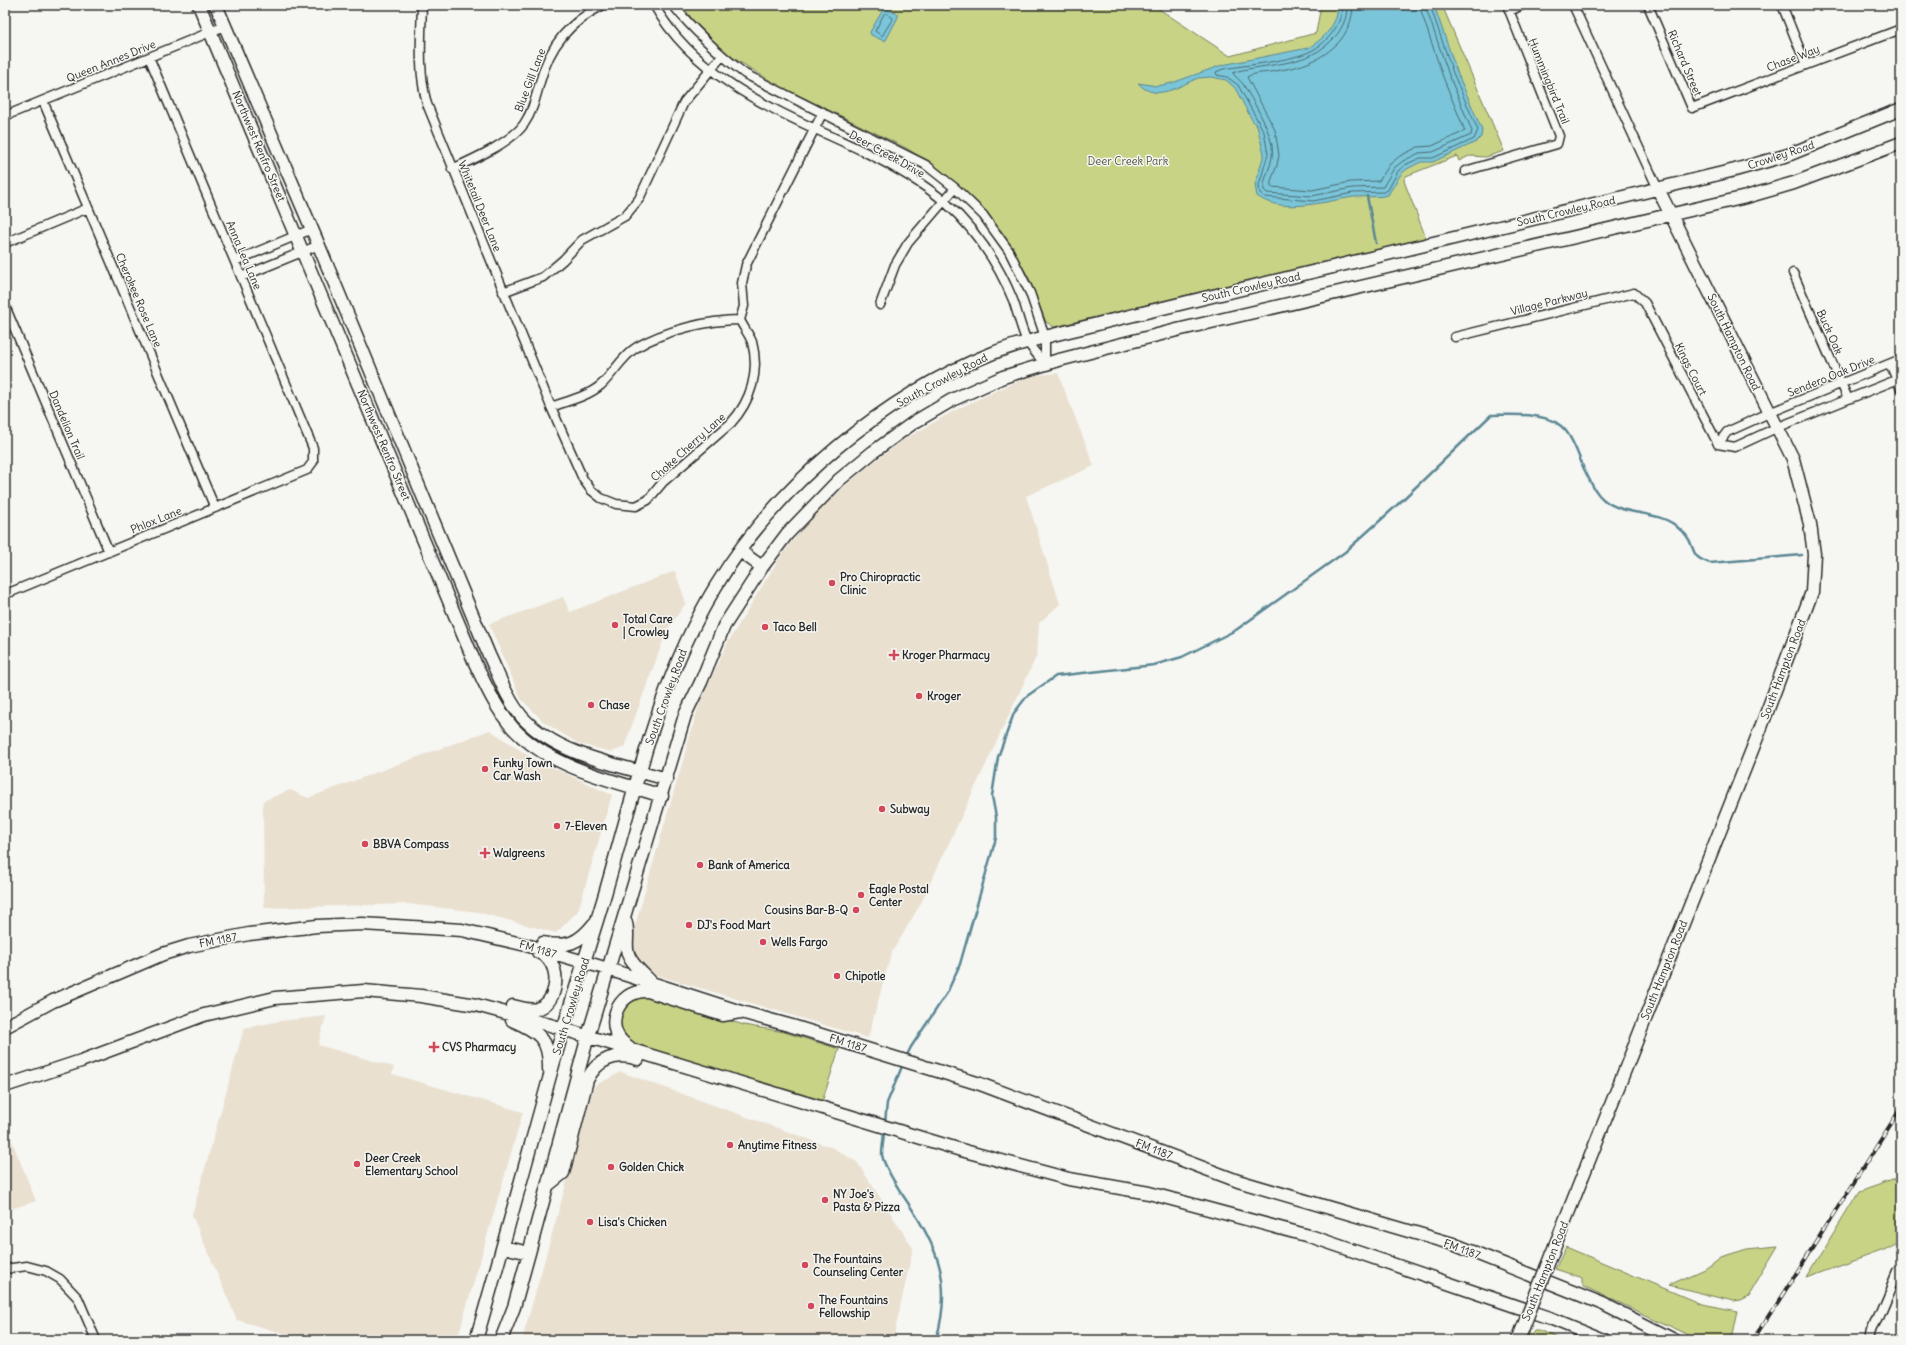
<svg xmlns="http://www.w3.org/2000/svg" width="1906" height="1345" viewBox="0 0 1906 1345" font-family="Delius,sans-serif">
<style>
.built{fill:#e9e0d0}
.green{fill:#c8d386;stroke:#7a7f58}
.water{fill:#7ac5d9;stroke:#5a8793}
.lines{fill:none;stroke-linecap:round;stroke-linejoin:round}
.shore{stroke:#4b6971;stroke-width:1}
.stream{stroke:#5a8793;stroke-width:2.5}
.street-casing{stroke:#2b2b2b;stroke-width:11}
.secondary-casing{stroke:#2b2b2b;stroke-width:15}
.street{stroke:#f6f6f2;stroke-width:8}
.secondary{stroke:#f6f6f2;stroke-width:12}
.rail-casing{stroke:#2b2b2b;stroke-width:4}
.rail{stroke:#f6f6f2;stroke-width:2.5;stroke-dasharray:8;stroke-linecap:butt}
.secondary-bridge-casing{stroke:#2b2b2b;stroke-width:15;stroke-linecap:butt}
.secondary-bridge{stroke:#f6f6f2;stroke-width:12}
.poi-dot{fill:#d1495b;stroke:#f6f6f2;stroke-width:1.5}
.labels{text-anchor:middle;stroke-width:3;stroke-linejoin:round;paint-order:stroke}
.street-label{font-size:11px;fill:#2b2b2b;stroke:#f6f6f2}
.park-label{font-size:11px;fill:#525542;stroke:#f6f6f2}
.poi-label{font-size:11px;font-weight:bold;fill:#2b2b2b;stroke:#f6f6f2;text-anchor:start}
</style>
<rect width="100%" height="100%" fill="#f6f6f2"/>
<filter id="ink" filterUnits="userSpaceOnUse"><feTurbulence type="fractalNoise" baseFrequency=".025" numOctaves="2"/><feDisplacementMap in="SourceGraphic" scale="8" xChannelSelector="R" yChannelSelector="G"/><feConvolveMatrix kernelMatrix="1 2 1 2 8 2 1 2 1" color-interpolation-filters="sRGB"/></filter>
<g filter="url(#ink)">
<!-- built -->
<path class="built" d="M1058 373 1094 466 1026 496 1060 604 1039 623 1037 655 920 905 891 954 868 1038 649 973 637 963 632 948 634 929 699 705 728 642 780 557 805 525 834 496 868 466 905 439 957 409 1009 385 1030 376Z
M675 571 686 603 667 630 624 747 612 752 579 744 545 723 521 699 489 624 563 597 570 612Z
M490 730 532 758 612 795 578 911 556 933 478 912 408 904 264 908 263 801 290 790 308 798Z
M326 1016 318 1045 394 1067 392 1074 523 1112 457 1340H307L237 1320 192 1215 244 1028 281 1021Z
M621 1072 833 1148 857 1162 913 1248 893 1340H522L594 1086Z
M5 1124 36 1201 5 1211Z"/>
<!-- green -->
<path class="green" d="M682 5H1153L1230 56 1316 33 1321 5H1442L1504 151 1486 157 1469 156 1459 161 1457 156 1406 176 1404 181 1426 238 1054 327 1046 322 1029 278 1003 233 981 206 954 181 908 149 774 83 727 54 692 19Z
M650 996 653 999 654 998 744 1025 784 1032 839 1049 822 1102 628 1042C616 1031 618 1005 634 998 638 996 645 997 650 996Z
M1901 1177V1240L1881 1250 1807 1277 1859 1192Z
M1778 1246 1748 1296 1740 1300 1733 1301 1669 1285 1705 1269 1721 1257 1747 1249Z
M1566 1247 1701 1304 1738 1311 1732 1340H1700L1583 1286V1278L1555 1269Z
M1534 1330H1538L1564 1340H1527L1529 1333 1532 1334Z"/>
<!-- water -->
<path class="water" d="M1338 5H1434L1457 72 1482 130 1481 137 1476 142 1433 162H1421L1407 169 1401 174 1388 195C1378 198 1365 196 1354 197 1326 201 1282 215 1257 196L1255 185 1264 154 1257 126 1252 120 1235 88 1226 80 1211 77 1198 78C1179 86 1156 103 1138 83L1157 86 1172 83 1222 65 1308 48C1324 39 1338 24 1338 5Z
M884 8 898 14V17L886 40 884 41 871 35 870 32Z"/>
<g class="lines">
<!-- shore -->
<path class="shore" d="M1342 5C1343 24 1327 43 1311 51 1291 61 1247 65 1223 69L1216 72 1217 75 1227 77 1238 85 1264 132 1268 154 1259 185 1260 193 1265 197 1313 201 1353 193 1384 192 1388 190 1398 171 1405 165 1420 158H1433L1474 139 1478 130 1453 73 1430 5
M1347 5C1348 18 1341 32 1331 41 1310 62 1283 63 1254 68 1248 69 1239 70 1233 73 1235 77 1240 80 1243 84 1254 103 1267 123 1272 145 1275 165 1262 177 1264 190L1267 193 1312 196 1352 188 1383 187 1394 168 1403 161 1419 153 1433 152 1471 135 1472 131 1449 75 1425 5
M1353 5C1353 19 1347 34 1337 44 1316 64 1298 67 1270 72 1263 73 1253 73 1247 77L1275 130 1279 155 1277 165 1271 181V187L1312 190 1351 182 1379 181 1390 164 1400 156 1418 147 1432 146 1465 131 1443 77 1419 5
M886 13 893 18 882 36 875 31 884 14Z"/>
<!-- stream -->
<path class="stream" d="M1367 196 1376 243
M906 1057 911 1047 947 993 960 964 996 838V817L992 796 998 757 1014 713 1027 696 1056 676 1154 665 1182 657 1236 630 1345 552 1395 507 1491 415C1513 415 1550 411 1566 431 1574 441 1579 457 1584 469 1590 480 1594 492 1604 500 1624 516 1654 510 1675 525 1678 528 1683 532 1686 535 1697 549 1688 556 1710 563L1802 555
M885 1123 887 1103 903 1064
M884 1130C884 1138 882 1147 882 1155 884 1166 899 1190 906 1200 938 1247 953 1283 936 1340"/>
<!-- street casing -->
<g class="street-casing">
<path id="street" d="M422 5C421 39 418 71 427 104L551 407 583 479 591 490 601 498 616 504 636 506 648 500 663 482 731 423C751 401 760 372 752 342 749 334 743 327 740 320L744 306 742 283 746 265 823 112
M654 5C698 83 787 115 863 151 891 165 921 181 945 202 975 229 998 263 1013 300 1018 313 1021 330 1028 343 1033 350 1039 357 1045 364
M673 5C694 31 718 53 745 74L926 165 955 188 983 215 1009 251 1030 293 1045 337V364
M1573 5 1658 189
M1648 5 1692 108 1901 29
M1782 5 1806 65
M1900 5 1901 8
M1510 11 1522 5
M43 101 215 508
M5 116 225 26
M452 169C472 160 512 142 524 124 533 111 536 96 540 82 550 44 570 22 603 5
M1465 171 1557 144 1559 136 1507 5
M5 243 88 208
M235 261 312 229
M1793 273 1848 399
M241 277 319 245
M503 292 543 277 563 260 582 240 625 216 639 199 684 102 722 56
M880 305 895 265 908 243 955 188
M5 306 109 552
M1455 337 1634 293 1645 303 1718 444
M1890 364 1901 389
M551 407C567 401 587 397 601 385 614 373 622 356 637 347 664 331 708 320 740 320
M1718 444 1727 432 1769 413 1901 359
M1718 444 1735 447 1776 428 1901 378
M5 592H11L307 470 313 462V448L149 57
M5 1269 27 1266 46 1271 60 1279 78 1298 96 1340
M1870 1340 1872 1331 1897 1272"/>
</g>
<!-- secondary casing -->
<g class="secondary-casing">
<path id="secondary" d="M199 5 475 663C486 686 496 709 513 728 550 768 612 780 662 796
M216 5 317 241 489 655C499 676 507 699 522 717 558 756 619 765 667 779
M740 551 762 567
M625 920C629 930 626 939 627 949 628 962 643 973 651 982
M543 943C567 948 579 943 594 924
M513 1006C521 1008 529 1011 537 1009 556 1003 560 976 550 961 548 957 542 954 538 952
M512 1020C538 1031 550 1039 549 1069
M5 1027 53 1001 163 954 189 946 249 934 317 926 362 924 462 930 526 945 608 969 741 1012 792 1026 980 1084 1238 1181 1453 1244 1603 1304 1674 1340
M629 1047C601 1031 616 989 648 991L723 1015 740 1012
M5 1086 81 1061 204 1015 275 998 364 991 421 996 476 1005 550 1025 961 1150 1069 1179 1149 1193 1313 1237 1550 1318 1604 1340
M548 1185 563 1173 587 1080C597 1059 616 1052 638 1059
M504 1247 529 1253
M1547 1266 1760 730 1812 592 1814 554 1810 524 1793 459 1658 189
M476 1340C506 1238 533 1135 562 1033 576 986 591 941 605 894 635 790 659 679 716 586 777 485 884 396 993 353 1029 339 1068 332 1105 322 1174 305 1243 289 1312 272 1453 238 1594 205 1735 170L1788 155 1901 109
M501 1340 514 1307 529 1253 588 1036 685 715 701 682 724 626 762 567 787 534 839 480 873 452 913 423 952 400 1003 377 1059 360 1177 330 1746 197 1794 183 1901 143
M1518 1340 1522 1330"/>
</g>
<!-- street -->
<use href="#street" class="street"/>
<!-- secondary -->
<use href="#secondary" class="secondary"/>
<!-- rail casing -->
<g class="rail-casing">
<path id="rail" d="M1754 1340 1901 1108"/>
</g>
<!-- rail -->
<use href="#rail" class="rail"/>
<!-- secondary-bridge casing -->
<g class="secondary-bridge-casing">
<path id="secondary-bridge" d="M1522 1330 1547 1266"/>
</g>
<!-- secondary-bridge -->
<use href="#secondary-bridge" class="secondary-bridge"/>
</g>
</g>
<!-- markers -->
<g class="poi-dot">
<circle cx="832" cy="583" r="4"/>
<circle cx="615" cy="625" r="4"/>
<circle cx="765" cy="627" r="4"/>
<path d="M892 649h4v4h4v4h-4v4h-4v-4h-4v-4h4z"/>
<circle cx="919" cy="696" r="4"/>
<circle cx="591" cy="705" r="4"/>
<circle cx="485" cy="769" r="4"/>
<circle cx="882" cy="809" r="4"/>
<circle cx="557" cy="826" r="4"/>
<circle cx="365" cy="844" r="4"/>
<path d="M483 847h4v4h4v4h-4v4h-4v-4h-4v-4h4z"/>
<circle cx="700" cy="865" r="4"/>
<circle cx="861" cy="895" r="4"/>
<circle cx="856" cy="910" r="4"/>
<circle cx="689" cy="925" r="4"/>
<circle cx="763" cy="942" r="4"/>
<circle cx="837" cy="976" r="4"/>
<path d="M432 1041h4v4h4v4h-4v4h-4v-4h-4v-4h4z"/>
<circle cx="730" cy="1145" r="4"/>
<circle cx="357" cy="1164" r="4"/>
<circle cx="611" cy="1167" r="4"/>
<circle cx="825" cy="1200" r="4"/>
<circle cx="590" cy="1222" r="4"/>
<circle cx="805" cy="1265" r="4"/>
<circle cx="811" cy="1306" r="4"/>
</g>
<g class="labels">
<!-- street labels -->
<g class="street-label">
<text transform="translate(1793 58) rotate(-21)" y="4">Chase Way</text>
<text transform="translate(111 61) rotate(-22)" y="4">Queen Annes Drive</text>
<text transform="translate(1685 63) rotate(67)" y="4">Richard Street</text>
<text transform="translate(530 80) rotate(-69)" y="4">Blue Gill Lane</text>
<text transform="translate(1549 81) rotate(68)" y="4">Hummingbird Trail</text>
<text transform="translate(259 146) rotate(67)" y="4">Northwest Renfro Street</text>
<text transform="translate(887 154) rotate(29)" y="4">Deer Creek Drive</text>
<text transform="translate(1781 155) rotate(-18)" y="4">Crowley Road</text>
<text transform="translate(480 206) rotate(68)" y="4">Whitetail Deer Lane</text>
<text transform="translate(1566 211) rotate(-13)" y="4">South Crowley Road</text>
<text transform="translate(244 255) rotate(67)" y="4">Anna Lea Lane</text>
<text transform="translate(1251 287) rotate(-13)" y="4">South Crowley Road</text>
<text transform="translate(139 300) rotate(67)" y="4">Cherokee Rose Lane</text>
<text transform="translate(1549 302) rotate(-14)" y="4">Village Parkway</text>
<text transform="translate(1830 332) rotate(66)" y="4">Buck Oak</text>
<text transform="translate(1734 342) rotate(64)" y="4">South Hampton Road</text>
<text transform="translate(1691 369) rotate(63)" y="4">Kings Court</text>
<text transform="translate(1831 376) rotate(-22)" y="4">Sendero Oak Drive</text>
<text transform="translate(942 380) rotate(-28)" y="4">South Crowley Road</text>
<text transform="translate(67 425) rotate(67)" y="4">Dandelion Trail</text>
<text transform="translate(384 445) rotate(67)" y="4">Northwest Renfro Street</text>
<text transform="translate(688 447) rotate(-42)" y="4">Choke Cherry Lane</text>
<text transform="translate(156 520) rotate(-22)" y="4">Phlox Lane</text>
<text transform="translate(1783 669) rotate(-69)" y="4">South Hampton Road</text>
<text transform="translate(666 697) rotate(-70)" y="4">South Crowley Road</text>
<text transform="translate(218 940) rotate(-11)" y="4">FM 1187</text>
<text transform="translate(538 949) rotate(16)" y="4">FM 1187</text>
<text transform="translate(1664 970) rotate(-68)" y="4">South Hampton Road</text>
<text transform="translate(571 1006) rotate(-73)" y="4">South Crowley Road</text>
<text transform="translate(848 1043) rotate(17)" y="4">FM 1187</text>
<text transform="translate(1154 1149) rotate(21)" y="4">FM 1187</text>
<text transform="translate(1462 1249) rotate(20)" y="4">FM 1187</text>
<text transform="translate(1545 1271) rotate(-68)" y="4">South Hampton Road</text>
</g>
<!-- park labels -->
<g class="park-label">
<text x="1128" y="165">Deer Creek Park</text>
</g>
<!-- poi labels -->
<g class="poi-label">
<text x="840" y="581">Pro Chiropractic<tspan x="840" dy="13">Clinic</tspan></text>
<text x="623" y="623">Total Care<tspan x="623" dy="13">| Crowley</tspan></text>
<text x="773" y="631">Taco Bell</text>
<text x="902" y="659">Kroger Pharmacy</text>
<text x="927" y="700">Kroger</text>
<text x="599" y="709">Chase</text>
<text x="493" y="767">Funky Town<tspan x="493" dy="13">Car Wash</tspan></text>
<text x="890" y="813">Subway</text>
<text x="565" y="830">7-Eleven</text>
<text x="373" y="848">BBVA Compass</text>
<text x="493" y="857">Walgreens</text>
<text x="708" y="869">Bank of America</text>
<text x="869" y="893">Eagle Postal<tspan x="869" dy="13">Center</tspan></text>
<text x="848" y="914" text-anchor="end">Cousins Bar-B-Q</text>
<text x="697" y="929">DJ's Food Mart</text>
<text x="771" y="946">Wells Fargo</text>
<text x="845" y="980">Chipotle</text>
<text x="442" y="1051">CVS Pharmacy</text>
<text x="738" y="1149">Anytime Fitness</text>
<text x="365" y="1162">Deer Creek<tspan x="365" dy="13">Elementary School</tspan></text>
<text x="619" y="1171">Golden Chick</text>
<text x="833" y="1198">NY Joe's<tspan x="833" dy="13">Pasta &amp; Pizza</tspan></text>
<text x="598" y="1226">Lisa's Chicken</text>
<text x="813" y="1263">The Fountains<tspan x="813" dy="13">Counseling Center</tspan></text>
<text x="819" y="1304">The Fountains<tspan x="819" dy="13">Fellowship</tspan></text>
</g>
</g>
<!-- margin -->
<rect width="1906" height="1345" fill="none" stroke="#f6f6f2" stroke-width="20"/>
<rect x="10" y="10" width="1886" height="1325" fill="none" stroke="#2b2b2b" stroke-width="1.5" filter="url(#ink)"/>
</svg>
